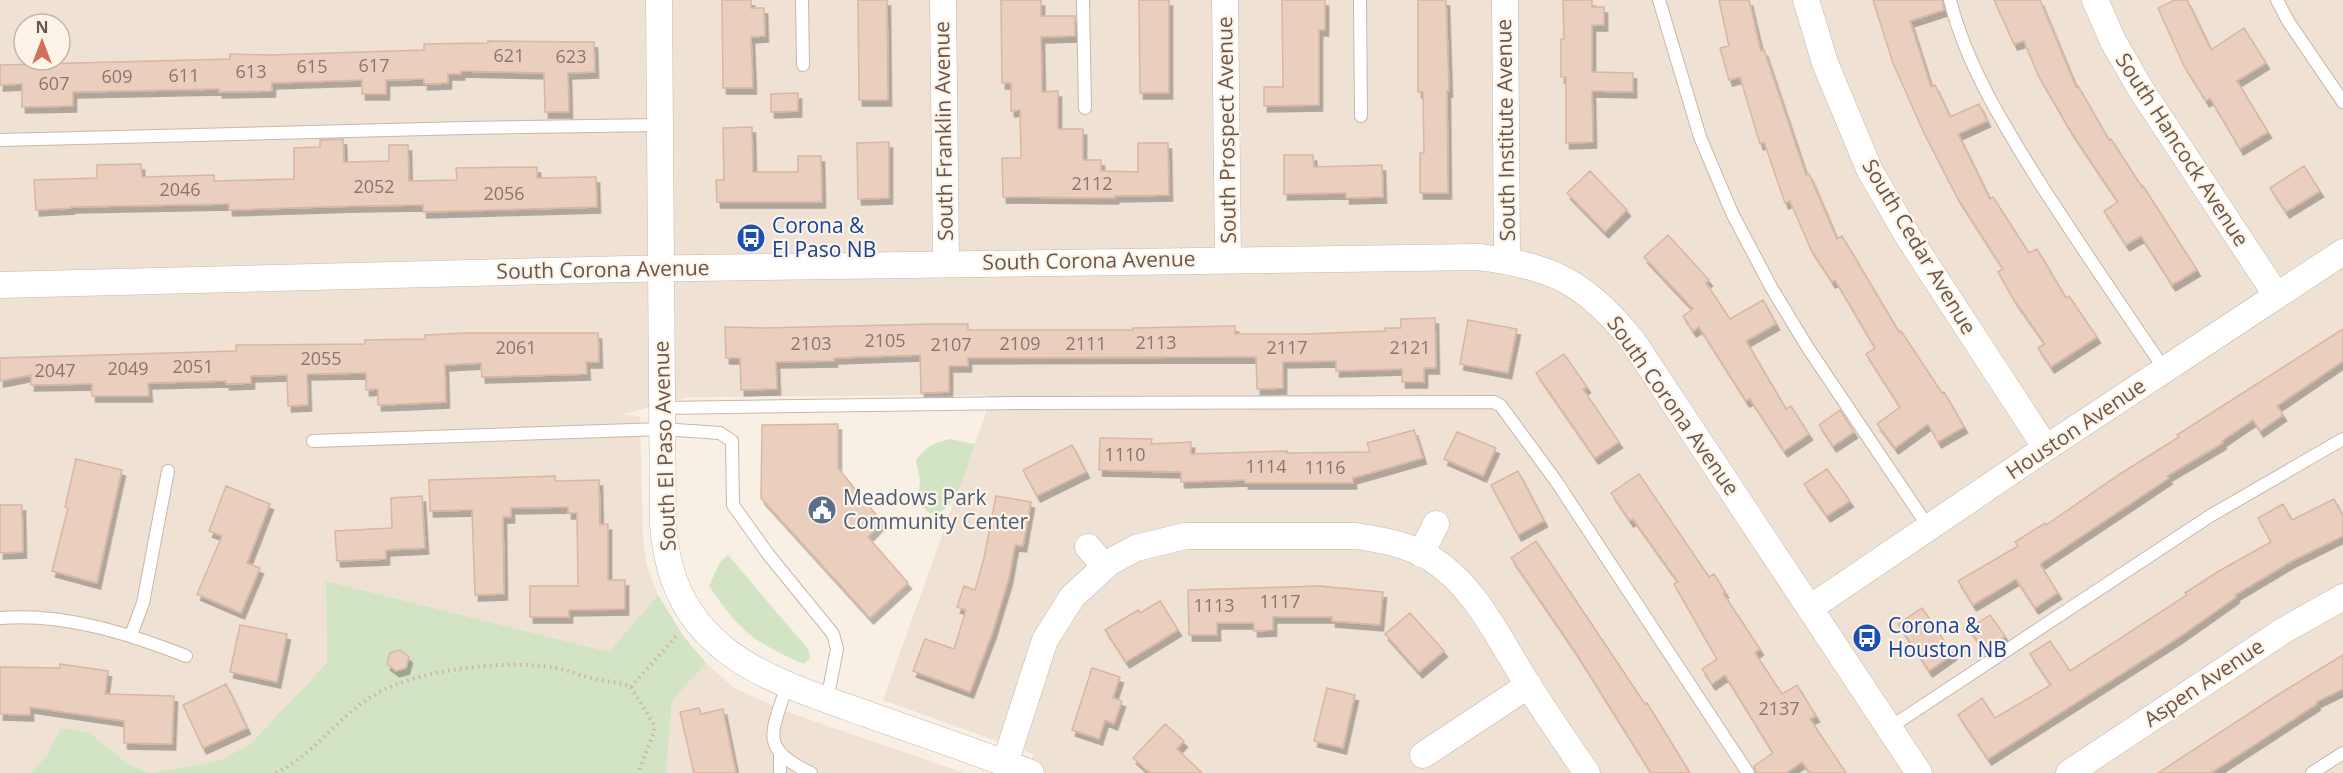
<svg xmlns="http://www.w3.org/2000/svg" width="2343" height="773" viewBox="0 0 2343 773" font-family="'Open Sans',sans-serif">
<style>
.residential{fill:#efe1d3;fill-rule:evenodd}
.green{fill:#d2e4c4}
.building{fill:#eacfbf;stroke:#dab5a2;stroke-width:1.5;filter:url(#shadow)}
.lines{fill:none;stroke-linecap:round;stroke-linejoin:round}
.lane-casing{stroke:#c7b7ac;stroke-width:14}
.street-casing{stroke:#c7b7ac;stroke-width:27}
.path{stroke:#ceb2a3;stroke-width:4;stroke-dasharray:1.5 4.5;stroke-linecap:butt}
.lane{stroke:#fff;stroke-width:12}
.street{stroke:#fff;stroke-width:26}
.labels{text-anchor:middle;stroke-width:4.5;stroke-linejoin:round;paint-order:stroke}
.number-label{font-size:18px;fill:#8c756a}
.street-label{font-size:21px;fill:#6d574d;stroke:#fcf4e9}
.transit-label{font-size:21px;fill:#164399;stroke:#fcf4e9;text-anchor:start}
.service-label{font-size:21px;fill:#4e5e75;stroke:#fcf4e9;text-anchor:start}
</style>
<defs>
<filter id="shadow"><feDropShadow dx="3.5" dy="6" stdDeviation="0" flood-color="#0004"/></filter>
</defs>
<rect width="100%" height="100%" fill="#f8f0e4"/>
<!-- residential -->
<path class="residential" d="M0 0H2343V773H1028L1033 754 883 700 986 413V395L688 397 620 415 640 416 643 537 646 563 658 595 609 652 326 581 327 663 251 743 223 760 151 773 128 764 89 732 61 728 47 755 31 773H0ZM24 24H60V60H24Z
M706 663 733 687 779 709 964 773H666L672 701Z"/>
<!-- green -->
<path class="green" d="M950 439 975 444C967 464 957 518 929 513L918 501 920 480 916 460C925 447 935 442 950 439Z
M728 555 808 649 810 658 804 664C754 642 740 632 709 586L720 562Z
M326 581 609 652 658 595 684 637 706 663 672 701 666 773H31L47 755 61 728 89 732 128 764 151 773 222 760 251 743 327 663Z"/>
<!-- building -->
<path class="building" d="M722 0H751V8H764L765 36 751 37 753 88H723Z
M858 0H887L888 100H859Z
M1001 0H1041V16H1075V36L1041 37 1042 92 1058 91V129H1083V160H1101V171L1138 172V143H1168L1169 195 1115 196V198L1003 197 1002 158H1021L1020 110 1011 111V83H1002Z
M1139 0H1169V93H1140Z
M1282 0H1325V30H1319V105L1264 106V87H1283Z
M1418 0H1446L1449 91H1447L1448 193H1420V153H1424L1423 92H1418Z
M1563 0H1592V7H1604V25H1592V72L1633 73V92L1592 91 1593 142 1566 143V77H1561V39H1564Z
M1719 0H1749L1761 51 1764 50 1806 175 1809 174 1837 239 1842 236 1899 332 1901 331 1942 393 1944 392 1964 427 1938 442 1928 424 1895 448 1877 424 1900 407 1866 354 1875 348 1835 280 1832 282 1811 250 1790 201 1785 203 1764 142 1760 144 1740 77 1729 80 1720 48 1729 46Z
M1873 0H1942L1944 10 1910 21 1931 87 1935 85 1950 117 1979 104 1987 121 1958 134 1990 199 1993 197 2029 253 2037 249 2066 298 2069 296 2097 337 2051 367 2038 348 2045 344 2014 300 1998 272 2003 269 1958 199 1924 133 1893 63Z
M1994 0H2040L2076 87 2078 86 2109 140 2111 139 2142 187 2143 186 2197 270 2172 285 2141 236 2126 245 2104 211 2118 202 2071 132 2038 75 2024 41 2014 44Z
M2175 0H2187L2211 50 2244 28 2266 63 2237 81 2268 132 2240 149 2210 98 2206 101 2184 66 2158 8Z
M488 41 594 42 595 72 568 73 569 112H545L544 73 461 71V74H448V83L424 84V79L386 80V94H362V80L272 83V91L219 92V89L73 92V106L22 107V84L0 85V65L230 59V54L271 55 424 50V44L488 43Z
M798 93V111L771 112V94Z
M752 127 753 172H798V156H821L822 202H717L716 180H724L723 128Z
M343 139 344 162 389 161V145H408L409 181 457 180 456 168 537 167V178L596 177 597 207 423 212V205L355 206 229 210V204L71 207V208L36 210 34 180 97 178V165L141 164 142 177 214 175V181L294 179V148L320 147V140Z
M889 142V198L858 199 857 143Z
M1284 155H1313L1314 167 1382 165 1383 197 1346 198V193L1284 194Z
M2304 166 2320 191 2286 212 2270 188Z
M1590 171 1627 210 1605 232 1567 193Z
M1668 235 1709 280 1706 283 1730 319 1763 300 1776 324 1746 341 1786 409 1791 406 1809 434 1784 451 1750 399 1746 401 1699 327 1693 331 1683 316 1693 309 1644 257Z
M1435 318 1436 368H1424V382H1402V369L1336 371V361L1283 362V388L1257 389 1256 357 968 358V366H949V392L921 393 920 355 834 358V361L776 362 777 389 741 390 740 358H726L725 327 765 328 934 324H968V330H1133V328L1235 326V334H1307L1385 331V328H1401V319Z
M1468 320 1517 329 1508 373 1460 364Z
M2343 329V361L2277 406 2283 415 2260 431 2253 420 2222 441 2223 443 2167 476 2169 478 2040 564 2058 593 2035 608 2016 579 1973 605 1958 581 2018 546 2015 542 2045 523 2046 525 2120 474 2179 437 2177 435Z
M468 333H598L599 362H586L587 374 482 377 481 363 445 365 446 402 405 404 378 405V389L366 390V373L307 374 308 405 288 406 287 375 251 376V383L226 384V381L148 383 149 396H92V384L31 385V375L0 381V358L236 351V345L365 344V340L425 339V335Z
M1564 354 1587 387 1583 389 1619 442 1595 458 1536 373Z
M1840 410 1854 432 1833 446 1819 425Z
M838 424V468L882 522 868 537 908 583 870 618 761 498 762 425Z
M1414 430 1423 458 1353 478V483H1245V480L1181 482V472L1099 470 1100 438 1152 439 1151 444 1191 442V454L1287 451V453L1370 452 1367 443Z
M1457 432 1496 448 1483 476 1444 459Z
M1072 445 1086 472 1037 496 1023 470Z
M76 459 122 470 97 583 52 571 68 508 65 507Z
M1827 469 1850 501 1827 516 1804 484Z
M1518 471 1544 521 1518 535 1491 485Z
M1639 474 1709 577 1714 574 1725 592 1723 593 1760 649 1755 653 1782 694 1797 685 1816 716 1810 719 1846 773H1810L1802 762 1786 773H1756L1754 766 1773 753 1725 675 1712 684 1702 669 1717 659 1674 584 1678 582 1633 519 1630 521 1611 493Z
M555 476V481L599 480 600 525 608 524V580H625V609L569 610V617H530V586H578L577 513H568V507L511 508V517H503L504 594 475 595 472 510 430 511 429 480Z
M226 486 270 504 247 563 260 568 241 613 197 594 222 536 209 531Z
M422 496 425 548 386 550V559L337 561 335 531 392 528 391 498Z
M996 496 1031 502 1023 546 1015 545 1009 578 993 631 970 692 913 671 925 639 954 649 966 610 957 607 964 586 975 590 984 558Z
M2334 499 2343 516V536L2292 561 2235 595 2236 597 2178 638 1988 759 1958 715 1982 698 1995 718 2051 685 2030 654 2050 641 2070 671 2187 595 2185 593 2219 571 2271 542 2258 518 2283 504 2292 520Z
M0 505H22L23 552 0 553Z
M1536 541 1645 704 1647 703 1690 773H1651L1574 650 1511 558Z
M1319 586 1383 592 1380 625 1332 621V617H1273V630L1254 631V623H1217V635H1189L1188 590Z
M1160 601 1178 630 1126 662 1105 630 1138 610 1140 613Z
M1922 608 1953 654 1929 671 1898 624Z
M1410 613 1444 651 1419 672 1385 634Z
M1990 615 2005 636 1984 651 1969 629Z
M240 625 287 634 277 682 230 672Z
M400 650 409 657 406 668 396 671 387 664 390 653Z
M2343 655V689L2316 702 2317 704 2211 773H2158L2276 696Z
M60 664 108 671 105 694 174 696 172 744 124 743V721L30 707V715L0 714V667L60 668Z
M1092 668 1120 677 1113 698 1122 701 1114 724 1105 720 1099 739 1072 730Z
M226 684 247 728 203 748 183 705Z
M1327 688 1355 695 1343 748 1314 741Z
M699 708 701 714 723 709 736 773H694L680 712Z
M1165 724 1184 741 1177 749 1202 773H1150L1133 758Z"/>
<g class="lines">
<!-- lane casing -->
<g class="lane-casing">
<path id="lane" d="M802 0 803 65
M1083 0 1085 108
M1360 0 1361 116
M1659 0 1700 137 1732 213 1771 287 1808 348 1929 528
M1950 0C1966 64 2003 124 2038 180 2079 244 2122 307 2165 370
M2277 0 2288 21 2343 102
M0 140 465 128 660 125
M662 408 1022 403 1494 402 1501 406 1556 481 1748 773
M313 441 662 429 720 433 732 441 733 505 768 554 833 634 837 649 827 700
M0 618C64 613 127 633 186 656
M131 635 143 603 168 471
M787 685C772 733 758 748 811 773
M1889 728 2210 516 2343 439
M780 773V755
M2312 773 2343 753"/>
</g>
<!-- street casing -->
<g class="street-casing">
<path id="street" d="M659 0 663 524C672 651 764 678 867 714 922 734 977 752 1031 773
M943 0 946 263
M1225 0 1228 260
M1505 0 1507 260
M1806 0 1825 63 1870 171 1909 238 2046 448
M2095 0 2113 41 2140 88 2277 296
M0 285 628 269 1478 257C1552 266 1585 282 1632 340L1919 773
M1088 547 1104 566
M1421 554 1436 524
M1810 608 2046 448 2343 252
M1423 755 1529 685
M1005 763 1045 640 1072 597 1110 562 1136 548 1185 536H1356C1382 540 1407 544 1430 558 1476 586 1500 641 1528 685 1547 715 1567 744 1587 773
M2069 773 2281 632 2343 597"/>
</g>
<!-- path -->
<path class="path" d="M631 687 678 634
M276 773C315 754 339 715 376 694 419 669 507 659 556 668 568 670 579 675 591 678 604 682 619 681 631 687L654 725V732L638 773"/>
<!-- lane -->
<use href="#lane" class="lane"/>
<!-- street -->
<use href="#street" class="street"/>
</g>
<!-- icons -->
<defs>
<g id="bus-disc" transform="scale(1.5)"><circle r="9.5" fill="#1a4fb4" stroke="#fcf4e9"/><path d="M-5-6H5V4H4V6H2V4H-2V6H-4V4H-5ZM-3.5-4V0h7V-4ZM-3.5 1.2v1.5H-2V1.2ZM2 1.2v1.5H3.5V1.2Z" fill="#fff"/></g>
<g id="civic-disc" transform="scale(1.5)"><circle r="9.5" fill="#5c6f8a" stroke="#fcf4e9"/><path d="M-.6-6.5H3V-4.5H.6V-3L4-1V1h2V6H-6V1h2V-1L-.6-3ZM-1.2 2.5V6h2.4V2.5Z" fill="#fff"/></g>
</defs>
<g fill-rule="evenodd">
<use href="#bus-disc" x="751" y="238"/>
<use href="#civic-disc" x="822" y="510"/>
<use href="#bus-disc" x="1867" y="638"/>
</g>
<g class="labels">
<!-- number labels -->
<g class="number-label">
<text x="509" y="62">621</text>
<text x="571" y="63">623</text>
<text x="374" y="72">617</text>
<text x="312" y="73">615</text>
<text x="251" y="78">613</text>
<text x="184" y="82">611</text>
<text x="117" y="83">609</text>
<text x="54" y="90">607</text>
<text x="1092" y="190">2112</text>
<text x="374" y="193">2052</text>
<text x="180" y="196">2046</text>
<text x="504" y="200">2056</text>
<text x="885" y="347">2105</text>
<text x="1156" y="349">2113</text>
<text x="811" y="350">2103</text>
<text x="1020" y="350">2109</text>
<text x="1086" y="350">2111</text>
<text x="951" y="351">2107</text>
<text x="516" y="354">2061</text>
<text x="1287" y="354">2117</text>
<text x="1410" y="354">2121</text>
<text x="321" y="365">2055</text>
<text x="193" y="373">2051</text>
<text x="128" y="375">2049</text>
<text x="55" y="377">2047</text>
<text x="1125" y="461">1110</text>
<text x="1266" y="473">1114</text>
<text x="1325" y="474">1116</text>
<text x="1280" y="608">1117</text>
<text x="1214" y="612">1113</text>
<text x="1779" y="715">2137</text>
</g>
<!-- street labels -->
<g class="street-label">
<text transform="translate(1227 130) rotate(-91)" y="7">South Prospect Avenue</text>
<text transform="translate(1506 130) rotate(-91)" y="7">South Institute Avenue</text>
<text transform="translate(944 131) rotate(-91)" y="7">South Franklin Avenue</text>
<text transform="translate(2182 150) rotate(57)" y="7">South Hancock Avenue</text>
<text transform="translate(1919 247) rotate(59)" y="7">South Cedar Avenue</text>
<text transform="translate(1089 261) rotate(-1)" y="7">South Corona Avenue</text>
<text transform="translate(603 270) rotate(-1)" y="7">South Corona Avenue</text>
<text transform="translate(1673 406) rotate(55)" y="7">South Corona Avenue</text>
<text transform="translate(2076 429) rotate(-34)" y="7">Houston Avenue</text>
<text transform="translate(665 446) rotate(-92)" y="7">South El Paso Avenue</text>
<text transform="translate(2204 683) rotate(-34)" y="7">Aspen Avenue</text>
</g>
<!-- transit labels -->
<g class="transit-label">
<text x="772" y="233">Corona &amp;<tspan x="772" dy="24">El Paso NB</tspan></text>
<text x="1888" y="633">Corona &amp;<tspan x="1888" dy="24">Houston NB</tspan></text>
</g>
<!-- service labels -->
<g class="service-label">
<text x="843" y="505">Meadows Park<tspan x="843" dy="24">Community Center</tspan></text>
</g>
</g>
<!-- north arrow -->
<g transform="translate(42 42)"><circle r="28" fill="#fcf4e9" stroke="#c3b5ab" stroke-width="1.5"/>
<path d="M0-4.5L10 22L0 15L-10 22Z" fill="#d27059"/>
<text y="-9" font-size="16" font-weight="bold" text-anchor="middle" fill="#6d574d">N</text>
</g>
</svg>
